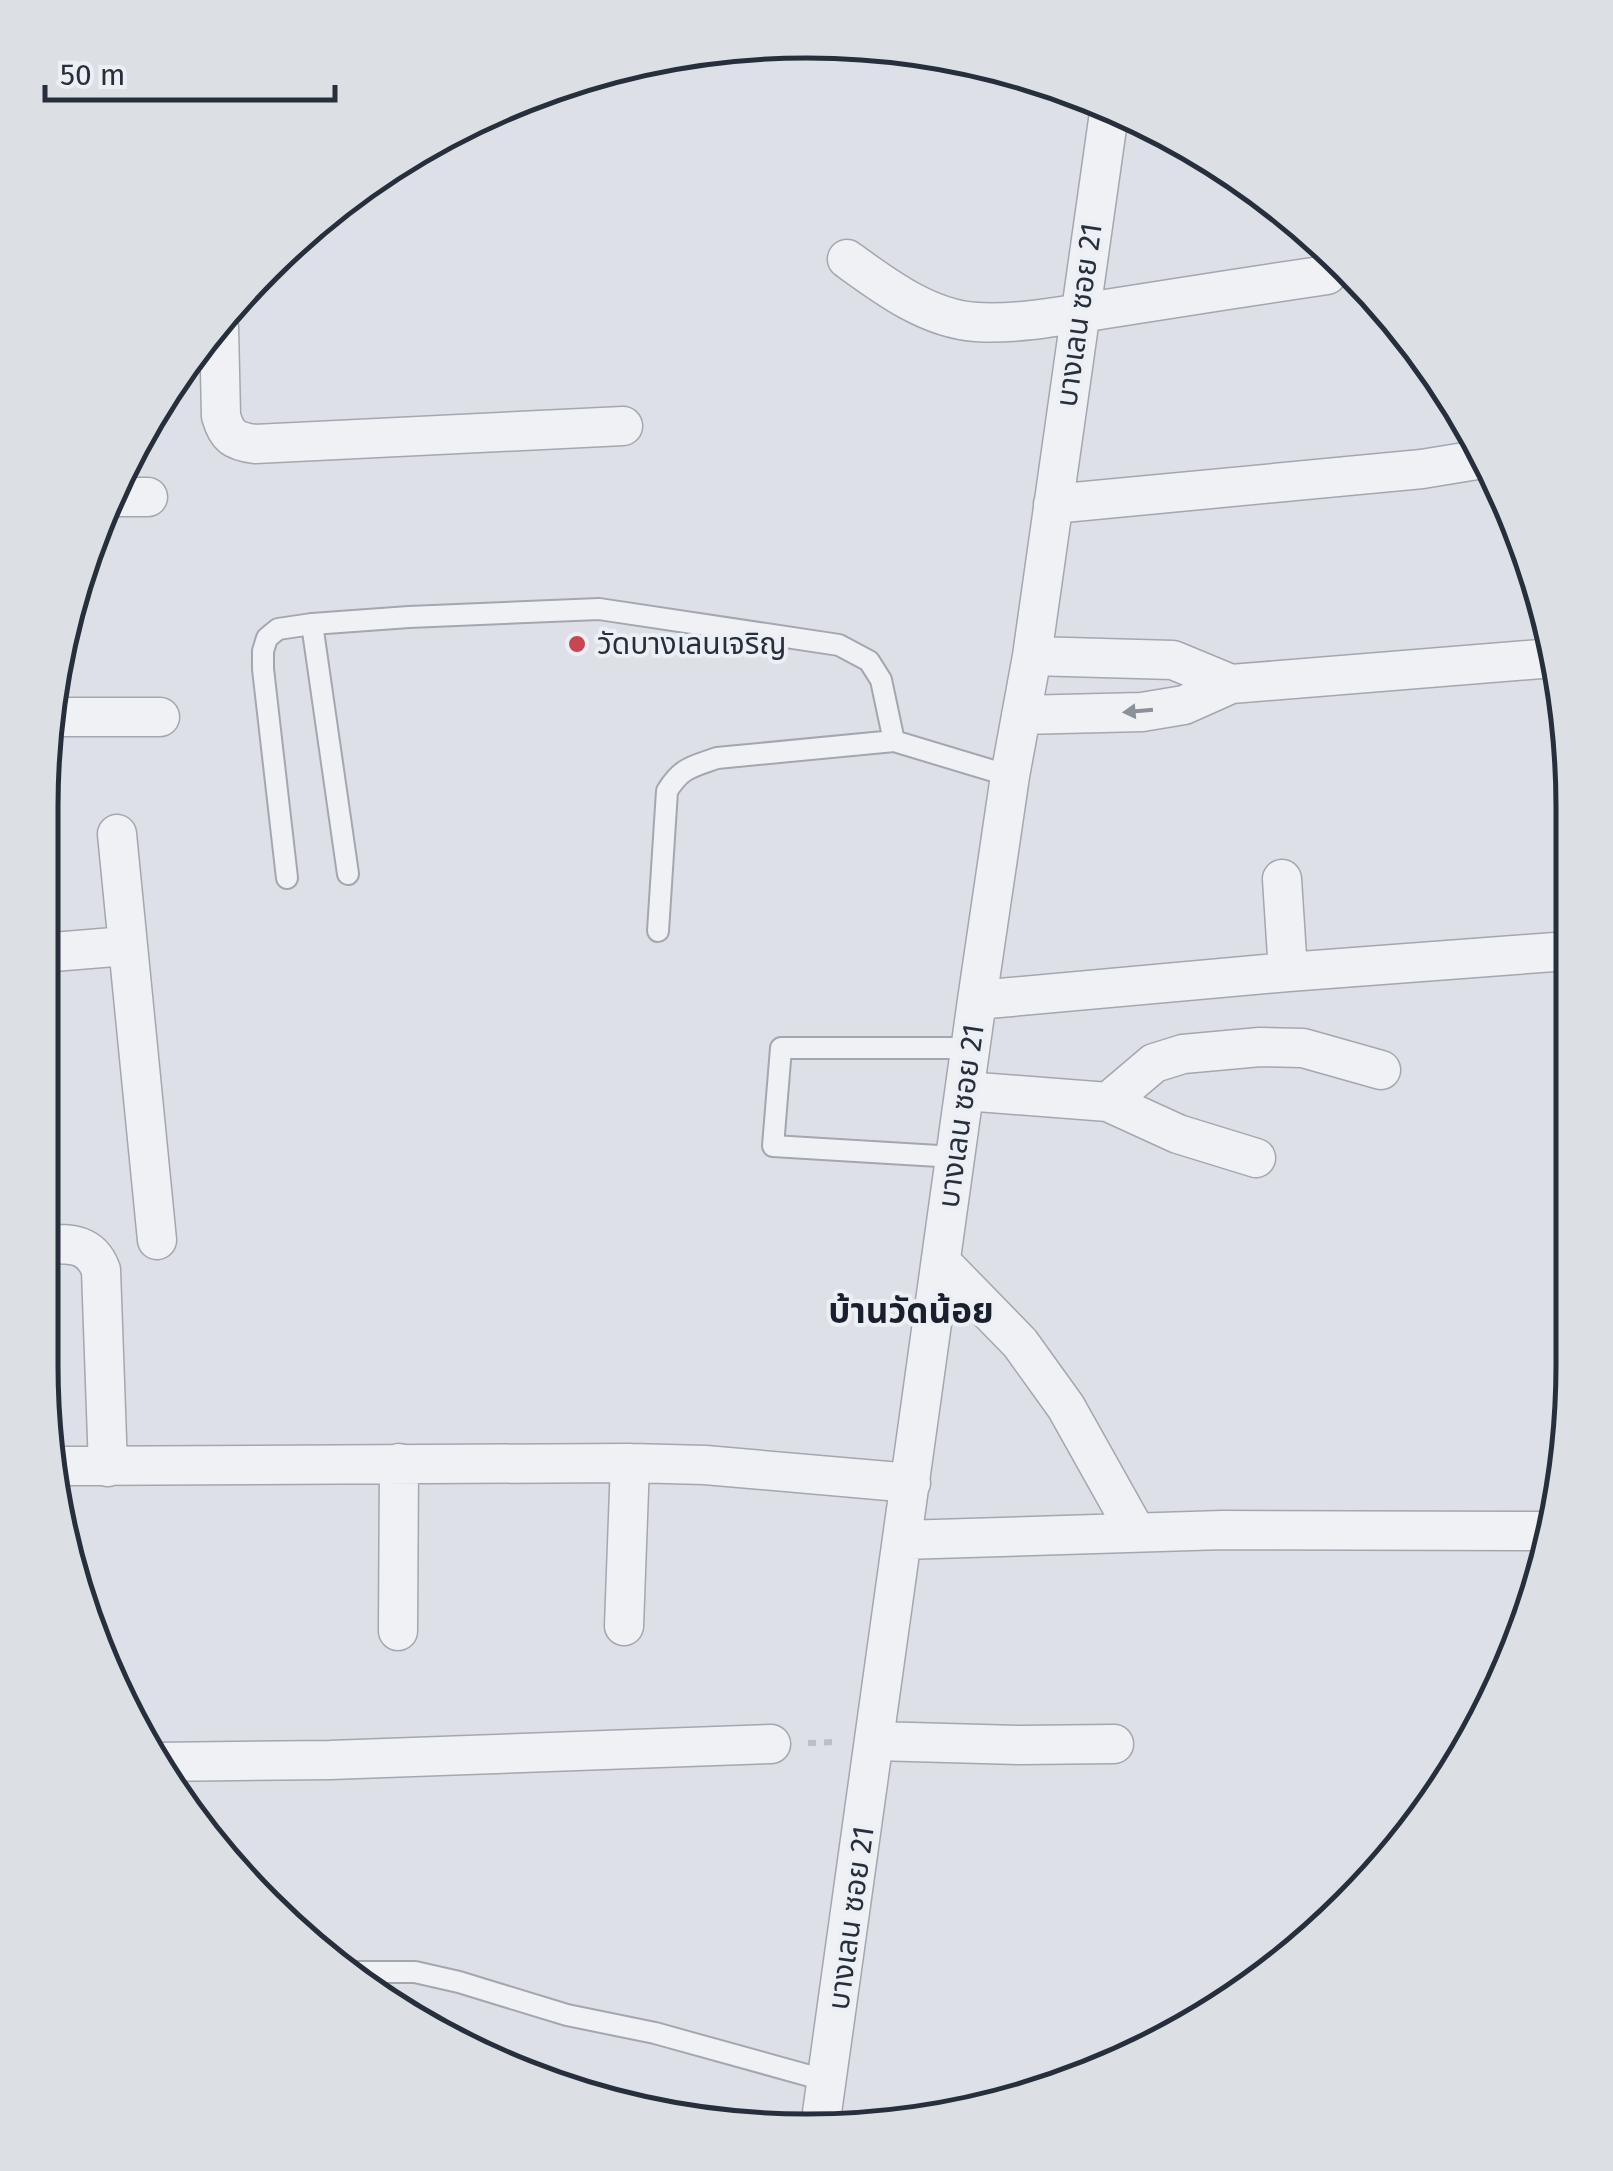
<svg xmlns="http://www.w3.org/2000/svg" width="1613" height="2171" viewBox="0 0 1613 2171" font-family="'Fira Sans','Noto Sans Thai',sans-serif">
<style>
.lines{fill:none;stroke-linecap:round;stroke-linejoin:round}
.lane-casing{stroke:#a3a7b0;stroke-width:24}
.street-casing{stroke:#a3a7b0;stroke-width:41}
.path{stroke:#bcbec5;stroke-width:6;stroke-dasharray:8 8;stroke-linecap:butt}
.lane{stroke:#f0f1f5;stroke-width:20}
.street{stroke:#f0f1f5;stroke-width:38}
.oneway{fill:#8c9098}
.poi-dot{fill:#c94552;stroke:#eceff4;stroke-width:4}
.labels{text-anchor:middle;stroke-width:8;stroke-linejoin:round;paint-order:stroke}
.street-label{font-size:30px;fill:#272e3c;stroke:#eceff4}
.poi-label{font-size:30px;fill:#272e3c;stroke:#eceff4;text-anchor:start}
.quarter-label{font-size:35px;font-weight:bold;fill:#1a1f2d;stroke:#eceff4}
.rim{fill:none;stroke:#272e3c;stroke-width:5}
</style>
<rect width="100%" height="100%" fill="#dde0e6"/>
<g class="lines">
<!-- lane casing -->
<g class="lane-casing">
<path id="lane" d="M312 624 348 874
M287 878 263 669V651L267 638 278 629 312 624 409 617 599 609 839 645 869 661 881 680 894 741
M658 931 667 791C682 767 692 767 717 758L894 741 1010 776
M955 1157 773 1146 781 1048H971
M356 1972H415L459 1982 567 2015 655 2033 828 2081"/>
</g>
<!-- street casing -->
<g class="street-casing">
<path id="street" d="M847 259C884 286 928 319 976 322 1016 325 1067 315 1106 309 1180 297 1253 286 1327 275
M219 327 221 416C227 437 234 441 255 444L623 426
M116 497H148
M1053 504 1422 469 1483 459
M1032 656 1173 660 1231 684
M1021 715 1142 712 1184 705 1231 684 1553 658
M48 717H160
M117 834 157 1240
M1282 879 1288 972
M41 953 126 946
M977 1000 1288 972 1568 951
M965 1091 1108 1102 1178 1134 1256 1158
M1108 1102 1154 1063 1183 1054 1260 1047 1303 1048 1381 1070
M40 1244C68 1244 90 1241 101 1270L108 1467
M941 1262 1020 1343 1066 1407 1136 1532
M53 1466 630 1463 705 1465 911 1483
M902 1540 1223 1530 1552 1531
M624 1626 630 1463
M398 1631 399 1463
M875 1741 1020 1745 1114 1744
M154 1762 330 1760 771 1744
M820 2127 977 1000 1010 776 1032 656 1110 106"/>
</g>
<!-- path -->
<path class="path" d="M808 1743 835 1742"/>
<!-- lane -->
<use href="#lane" class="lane"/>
<!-- street -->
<use href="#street" class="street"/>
</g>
<!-- one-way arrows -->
<defs><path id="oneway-solid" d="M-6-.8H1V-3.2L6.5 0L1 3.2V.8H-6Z" transform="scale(2.5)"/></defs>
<use class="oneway" href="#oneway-solid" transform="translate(1138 711) rotate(175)"/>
<!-- markers -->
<circle class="poi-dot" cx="577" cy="644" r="10"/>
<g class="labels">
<!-- street labels -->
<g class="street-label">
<text transform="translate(1079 315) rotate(-82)" y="10">บางเลน ซอย 21</text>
<text transform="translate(961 1116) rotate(-82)" y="10">บางเลน ซอย 21</text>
<text transform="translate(851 1918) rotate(-82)" y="10">บางเลน ซอย 21</text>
</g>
<!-- poi labels -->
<g class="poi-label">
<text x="597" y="654">วัดบางเลนเจริญ</text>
</g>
<!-- quarter labels -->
<g class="quarter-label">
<text x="911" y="1323">บ้านวัดน้อย</text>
</g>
</g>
<!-- crop -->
<path d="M0 0H1613V2171H0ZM807 58H807A749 749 0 0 1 1556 807V1365A749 749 0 0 1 807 2114H807A749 749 0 0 1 58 1365V807A749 749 0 0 1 807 58Z" fill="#dce0e5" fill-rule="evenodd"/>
<path class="rim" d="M807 58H807A749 749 0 0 1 1556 807V1365A749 749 0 0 1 807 2114H807A749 749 0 0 1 58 1365V807A749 749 0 0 1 807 58Z"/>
<!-- scale -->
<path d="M45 85v15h290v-15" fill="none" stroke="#272e3c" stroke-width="5"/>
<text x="60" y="85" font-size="30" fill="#272e3c" stroke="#eceff4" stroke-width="8" paint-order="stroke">50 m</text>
</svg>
